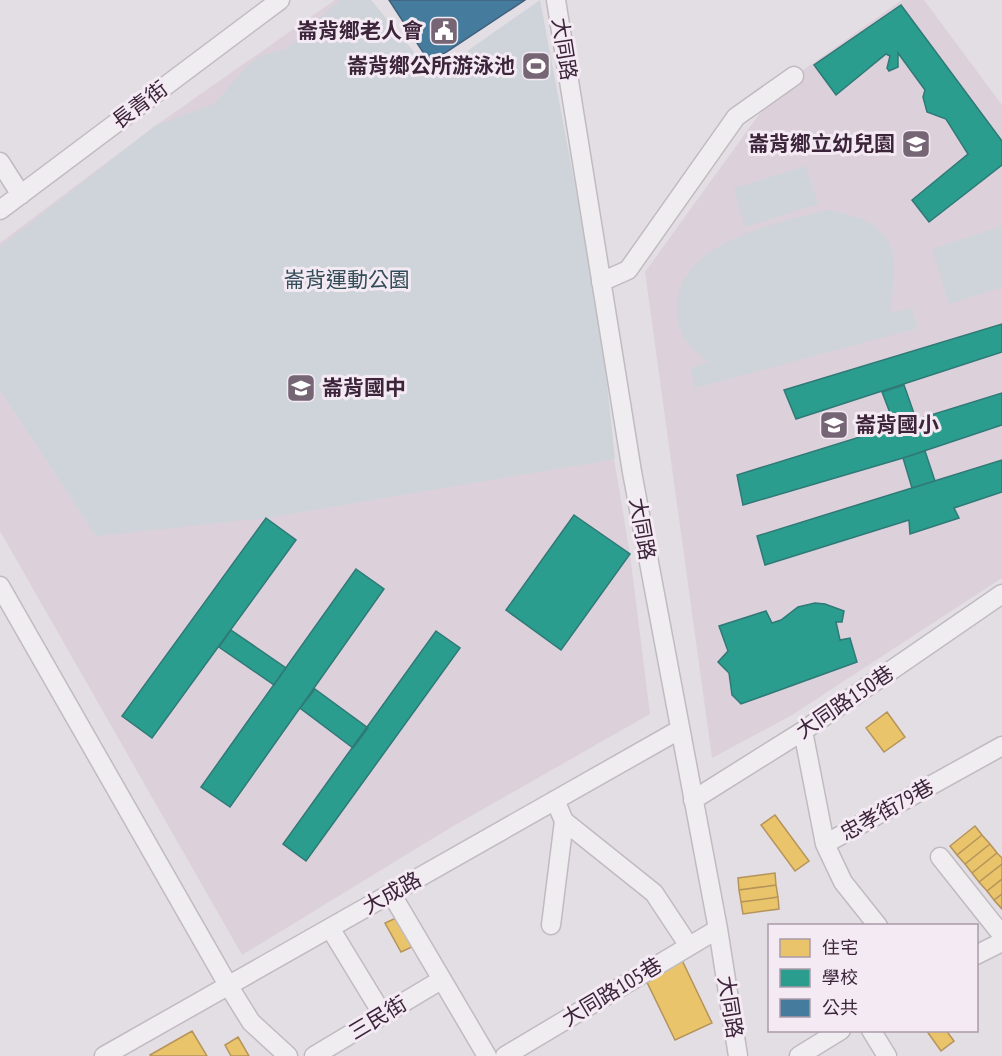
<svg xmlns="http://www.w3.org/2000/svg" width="1002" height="1056" viewBox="0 0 1002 1056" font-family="'PT Sans Narrow','Noto Sans TC',sans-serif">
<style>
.built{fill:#dcd1db}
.green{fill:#ced4d9}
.homes{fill:#e9c46a;stroke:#b5945c;stroke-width:1.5}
.schools{fill:#2a9d8f;stroke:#2f7976;stroke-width:1.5}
.public{fill:#457b9d;stroke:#42617f;stroke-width:1.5}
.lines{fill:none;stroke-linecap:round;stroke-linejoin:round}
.minor-casing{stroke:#c0bbc0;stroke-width:21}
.minor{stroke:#f0edf0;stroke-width:18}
.labels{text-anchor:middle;stroke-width:6;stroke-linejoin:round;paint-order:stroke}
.poi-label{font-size:21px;font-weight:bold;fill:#3c253a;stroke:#f4eaf3;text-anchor:end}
.street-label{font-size:21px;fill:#3c253a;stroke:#f4eaf3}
.park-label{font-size:21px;fill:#324d58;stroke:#f4eaf3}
</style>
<rect width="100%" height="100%" fill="#e3dee3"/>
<!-- built -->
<path class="built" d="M335 0H366L405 76 575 226 630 554 650 714 450 828 242 955 0 531V243L155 126Z
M902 0H924L1002 105V578L792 715 712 758 645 272 768 102 799 73Z"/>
<!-- green -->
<path class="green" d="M340 0H371L433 75 540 0 600 318 615 459 266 518 96 536 0 390V247L155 126 214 104 246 67 260 56 286 49Z
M806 166 818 204 745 227 734 188Z
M828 210C901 223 898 250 890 313L912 308 918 328 695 388 690 368 709 361C690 350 679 336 677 314 672 241 776 224 828 210Z
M1002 226V287L949 304 932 249Z"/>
<!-- homes -->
<path class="homes" d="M887 712 905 737 884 752 866 728Z
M775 815 809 861 795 871 761 825Z
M975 826 982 835 957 855 950 846Z
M982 835 990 844 965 864 957 855Z
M990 844 997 853 972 873 965 864Z
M997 853 1002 858V864L979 882 972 873Z
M1002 864V879L987 891 979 882Z
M775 873 776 885 739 890 738 878Z
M1002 879V894L994 900 987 891Z
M776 885 778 897 741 902 739 890Z
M1002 894V909L994 900Z
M778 897 779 909 743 914 741 902Z
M396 918 412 947 401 952 385 923Z
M680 956 712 1023 675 1040 643 974Z
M926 1030H946L954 1041 941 1051Z
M192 1031 207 1056H151L150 1055Z
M238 1037 249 1056H231L225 1045Z"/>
<!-- schools -->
<path class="schools" d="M901 5 1002 141V165L929 222 912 200 968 154 946 119 927 112 923 97 925 90 898 53V67L889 71 887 68 890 56 886 54 836 95 814 65Z
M1002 324V352L796 419 784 390Z
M904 385 916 419 895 426 882 392Z
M1002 393V425L903 458 743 505 737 475Z
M925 451 935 481 912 488 903 458Z
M1002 460V492L954 508 959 518 910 534 909 520 765 565 757 536Z
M574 515 630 554 561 650 506 610Z
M266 518 296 540 152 738 122 716Z
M356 569 384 589 230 807 201 787Z
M815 603 825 604 844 611 842 622H836L840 640 850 638 857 662 741 704 732 695 729 673 718 662 728 651 719 626 766 611 772 623 781 620 798 607Z
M231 630 286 668 274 685 219 647Z
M436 631 460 648 306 861 283 844Z
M315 689 368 728 353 748 300 708Z"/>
<!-- public -->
<path class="public" d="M389 0H525L430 63Z"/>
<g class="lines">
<!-- minor casing -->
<g class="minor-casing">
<path id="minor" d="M556 0 632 472 718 929 738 1056
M0 162 21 195
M0 210 280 0
M601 282 628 270 736 117 794 76
M0 586 228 985 251 1022 288 1056
M803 731 825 844 843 882 878 926
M555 800 564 821 654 893 689 946
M693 800 803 731 1002 594
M825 844 1002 746
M940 857 1002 935
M391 893 487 1056
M551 925 564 821
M330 928 383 1015
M976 955 1002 942
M871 1030 887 1056
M104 1056 679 730
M314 1056 441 980
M505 1056 718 929
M799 1056 841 1030"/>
</g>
<!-- minor -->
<use href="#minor" class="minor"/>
</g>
<!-- icons -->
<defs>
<g id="civic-square" transform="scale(1.5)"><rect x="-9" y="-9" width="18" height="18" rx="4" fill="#766675" stroke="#f4eaf3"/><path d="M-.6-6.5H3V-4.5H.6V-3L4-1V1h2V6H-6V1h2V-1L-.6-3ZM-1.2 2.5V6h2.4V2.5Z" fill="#fff"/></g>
<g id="stadium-square" transform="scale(1.5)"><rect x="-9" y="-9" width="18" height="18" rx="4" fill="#766675" stroke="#f4eaf3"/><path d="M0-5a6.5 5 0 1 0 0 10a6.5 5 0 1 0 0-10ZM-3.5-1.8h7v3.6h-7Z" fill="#fff"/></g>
<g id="school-square" transform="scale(1.5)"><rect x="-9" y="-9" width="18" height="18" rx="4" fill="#766675" stroke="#f4eaf3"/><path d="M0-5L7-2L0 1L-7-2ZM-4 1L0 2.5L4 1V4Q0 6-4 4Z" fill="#fff"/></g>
</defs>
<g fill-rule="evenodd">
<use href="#civic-square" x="444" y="31"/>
<use href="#stadium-square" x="536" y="66"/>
<use href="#school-square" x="916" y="144"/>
<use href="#school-square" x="301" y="388"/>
<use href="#school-square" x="834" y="425"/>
</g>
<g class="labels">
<!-- poi labels -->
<g class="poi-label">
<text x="423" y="38">崙背鄉老人會</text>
<text x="515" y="73">崙背鄉公所游泳池</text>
<text x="895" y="151">崙背鄉立幼兒園</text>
<text x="322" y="395" text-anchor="start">崙背國中</text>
<text x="855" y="432" text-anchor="start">崙背國小</text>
</g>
<!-- street labels -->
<g class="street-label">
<text transform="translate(564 49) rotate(81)" y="7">大同路</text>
<text transform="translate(140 105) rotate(-37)" y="7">長青街</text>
<text transform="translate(642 529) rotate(80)" y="7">大同路</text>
<text transform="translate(845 702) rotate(-34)" y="7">大同路150巷</text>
<text transform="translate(887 810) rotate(-29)" y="7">忠孝街79巷</text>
<text transform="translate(392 893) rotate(-29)" y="7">大成路</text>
<text transform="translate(612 992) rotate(-31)" y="7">大同路105巷</text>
<text transform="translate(730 1007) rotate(81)" y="7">大同路</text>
<text transform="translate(378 1018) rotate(-31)" y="7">三民街</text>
</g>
<!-- park labels -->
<g class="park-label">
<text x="347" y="287">崙背運動公園</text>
</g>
</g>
<!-- legend -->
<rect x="768" y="924" width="210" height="108" fill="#f4eaf3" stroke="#aa9ba9" stroke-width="1.5"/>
<rect x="780" y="939" width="30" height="18" fill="#e9c46a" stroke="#aa9ba9" stroke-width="1.5"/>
<text x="822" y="954" font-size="18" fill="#3c253a">住宅</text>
<rect x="780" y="969" width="30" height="18" fill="#2a9d8f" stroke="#aa9ba9" stroke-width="1.5"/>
<text x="822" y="984" font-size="18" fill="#3c253a">學校</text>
<rect x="780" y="999" width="30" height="18" fill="#457b9d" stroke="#aa9ba9" stroke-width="1.5"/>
<text x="822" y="1014" font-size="18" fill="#3c253a">公共</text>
</svg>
